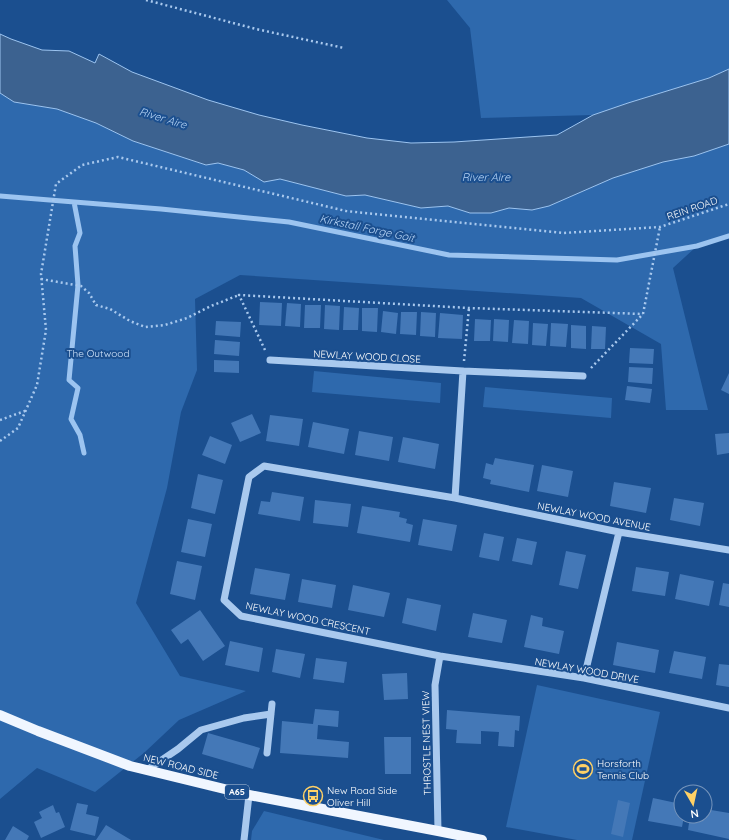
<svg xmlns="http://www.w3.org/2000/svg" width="729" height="840" viewBox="0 0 729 840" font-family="Quicksand,sans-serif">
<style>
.green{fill:#2e69ad}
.water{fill:#3c6290;stroke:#9cc4f0}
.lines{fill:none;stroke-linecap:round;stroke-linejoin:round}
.stream{stroke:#9cc4f0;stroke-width:5}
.building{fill:#4478b7}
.path{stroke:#a9c9ee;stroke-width:2.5;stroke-dasharray:2 3;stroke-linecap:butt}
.minor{stroke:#a9c9ee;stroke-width:7}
.major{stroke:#f0f6ff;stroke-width:10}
.labels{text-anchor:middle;stroke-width:4;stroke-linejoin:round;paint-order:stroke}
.shield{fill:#1b4f8f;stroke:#bbcadd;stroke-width:1}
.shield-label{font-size:9px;font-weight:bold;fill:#fff}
.street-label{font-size:10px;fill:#fff;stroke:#1b4f8f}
.park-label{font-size:10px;fill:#cfe3fa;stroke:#1b4f8f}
.poi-label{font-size:10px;fill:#fff;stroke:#1b4f8f;text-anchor:start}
.water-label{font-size:11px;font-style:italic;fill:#b5d3f5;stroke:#1b4f8f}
</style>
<rect width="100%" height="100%" fill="#1b4f8f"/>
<!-- green -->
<path class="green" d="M447 0H729V69L709 78 628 103 593 115 481 118 470 28Z
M0 93 14 102 57 109 96 123 133 141 205 165 218 163 244 170 264 181 280 179 346 196 365 195 421 208 448 206 470 213H491L509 208 532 210 549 206 613 178 663 162 694 156 729 144V236L697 246 673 268 708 410H666L661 344 581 298 240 275 195 299 197 370 181 412 167 488 136 603 180 676 246 691 179 720 145 752 95 792 37 768 0 799Z
M314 371 441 383 440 403 312 392Z
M485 387 612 398 611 418 483 407Z
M537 685 660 712 632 840H577L506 827Z
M264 811 384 840H251L252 831Z"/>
<!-- water -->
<path class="water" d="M0 34 11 39 42 50 69 51 95 63 99 54 132 72 208 100 259 115 302 125 367 138 411 143 454 142 557 135 593 115 628 103 709 78 729 69V144L694 156 663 162 613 178 549 206 532 210 509 208 491 213H470L448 206 421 208 365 195 346 196 280 179 264 182 244 170 218 163 206 165 133 141 96 123 57 109 14 102 0 93Z"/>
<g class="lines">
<!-- stream -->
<path class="stream" d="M0 196 161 209 289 222 449 255 617 260 697 246 729 236
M74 202 80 233 75 246 78 285 69 380 78 388 71 419 80 435 84 453"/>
</g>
<!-- building -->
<path class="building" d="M260 302 282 303 281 326 259 325Z
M287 303 301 304 300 327 285 326Z
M305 305H321L320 328H304Z
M325 305 340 306 339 330 324 329Z
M344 307 359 308 358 330H343Z
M362 308H378L377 332 362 331Z
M383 311 398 313 396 334 381 332Z
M401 312H417L416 335 400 334Z
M421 312 436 313 435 337 420 336Z
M440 313 463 315 462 339 438 338Z
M475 319 491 320 490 341H474Z
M494 319 509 320 508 342 493 341Z
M514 320 529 321 528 344 512 343Z
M216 321 241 322 240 337 215 335Z
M533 323 548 324 546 346 532 345Z
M551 323 568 324 566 347 550 346Z
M571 325 586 326V349L571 348Z
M592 326 606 327 605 349H591Z
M215 340 240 342 239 356 214 354Z
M630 348 654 349 653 364 629 363Z
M214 360 239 361V373L214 372Z
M629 367 653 368 652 384 628 382Z
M729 373V394L721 390Z
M627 386 652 389 650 403 625 400Z
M252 414 261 433 240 442 231 423Z
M270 415 303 419 299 446 266 441Z
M313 422 349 429 344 454 308 447Z
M359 431 393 437 389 461 355 455Z
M729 433V453L717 455 715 434Z
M210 436 232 445 225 464 202 455Z
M403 437 439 444 435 469 398 462Z
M495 458 534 465 529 492 490 484 491 480 483 478 486 463 493 465Z
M542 465 573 471 568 497 537 491Z
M198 474 223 480 215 514 191 508Z
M614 482 651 488 646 513 610 506Z
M272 492 304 497 300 521 258 514 261 501 270 502Z
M674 498 704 503 700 526 670 520Z
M315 500 351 504 348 527 313 523Z
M362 506 400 512 399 517 407 519 406 523 413 525 410 542 357 533Z
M188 519 212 524 205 557 181 552Z
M423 519 457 525 452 551 418 545Z
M484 533 504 537 499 561 479 557Z
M517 538 537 542 532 565 512 561Z
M566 551 586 555 578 589 559 585Z
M177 561 202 566 195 600 170 594Z
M636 567 669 572 665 596 632 591Z
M255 568 290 574 285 600 250 594Z
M680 574 714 581 709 606 675 599Z
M302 579 336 585 332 608 298 602Z
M723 583 729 584V607L719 605Z
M353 585 390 593 384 617 348 610Z
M407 598 441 605 436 631 402 623Z
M200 610 225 646 203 661 188 639 181 644 171 630Z
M473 613 507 620 502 643 468 637Z
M531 615 543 618 542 626 564 631 559 654 524 647Z
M230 641 263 648 259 672 225 665Z
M617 642 659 650 655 673 613 665Z
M276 649 305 654 300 678 272 672Z
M674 651 706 657 702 679 669 673Z
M316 658 347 662 344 683 313 679Z
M719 664 729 665V687L716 685Z
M407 673 408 699 384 700 382 674Z
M315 709 339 711 338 727 318 725 317 739 349 742 348 758 280 753 282 721 313 724Z
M447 710 520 716 519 731 515 730 514 747 498 746 499 732 481 731V744L456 743 457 730 446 729Z
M208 733 260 748 253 769 202 754Z
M384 737H411V774H385Z
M653 798 681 804V816H684L682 827 648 821Z
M618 800 630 803 623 837 611 834Z
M77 803 88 805 86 814 99 817 95 836 70 830Z
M53 805 56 813 59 812 65 827 41 838 34 822 42 818 39 812Z
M705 809 729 813V839L688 830 690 816H705Z
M106 825 131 840H96Z
M13 826 29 836 27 840H5Z"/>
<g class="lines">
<!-- path -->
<path class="path" d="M146 0 256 29 344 48
M41 279 81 286 89 293 96 305 110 309 130 321 145 327 165 325 187 318 211 306 239 295
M265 350 239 295 469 308 643 314
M464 361 469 308
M591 368 643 314 660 227
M0 420 25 411
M0 441 18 428 37 385 46 330 41 274 56 184 82 165 118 157 346 211 563 233 660 227 729 204
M610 773 624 777"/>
<!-- minor -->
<path class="minor" d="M270 360 463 371 583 376
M455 498 463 371
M729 550 619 532 455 498 264 466 249 477 224 600 241 616 440 656 584 678 729 708
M584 678 619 532
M267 753 272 704
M147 770 178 749 201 730 244 718 271 714
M438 831 435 685 440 656
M244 840 249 795"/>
<!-- major -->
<path class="major" d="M0 715 38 731 130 766 249 795 438 831 482 840"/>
</g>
<!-- icons -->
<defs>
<g id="stadium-ring" transform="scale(1)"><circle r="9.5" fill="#1b4f8f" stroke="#ffd166" stroke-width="1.5"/><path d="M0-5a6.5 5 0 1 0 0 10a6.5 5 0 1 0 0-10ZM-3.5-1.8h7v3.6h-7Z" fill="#ffd166"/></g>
<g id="bus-ring" transform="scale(1)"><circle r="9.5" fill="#1b4f8f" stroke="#ffd166" stroke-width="1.5"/><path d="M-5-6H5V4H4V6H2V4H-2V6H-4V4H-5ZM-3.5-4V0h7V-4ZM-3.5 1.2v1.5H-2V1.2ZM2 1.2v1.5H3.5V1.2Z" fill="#ffd166"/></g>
</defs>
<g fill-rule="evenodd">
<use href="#stadium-ring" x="583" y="769"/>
<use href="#bus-ring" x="313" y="796"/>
</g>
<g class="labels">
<!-- shield labels -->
<rect class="shield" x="225" y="785" width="24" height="14" rx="3"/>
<g class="shield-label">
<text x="237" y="795">A65</text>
</g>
<!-- street labels -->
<g class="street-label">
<text transform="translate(692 208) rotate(-19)" y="4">REIN ROAD</text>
<text transform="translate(367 356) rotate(3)" y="4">NEWLAY WOOD CLOSE</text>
<text transform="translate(594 516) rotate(11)" y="4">NEWLAY WOOD AVENUE</text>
<text transform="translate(308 618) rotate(12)" y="4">NEWLAY WOOD CRESCENT</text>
<text transform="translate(587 670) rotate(10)" y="4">NEWLAY WOOD DRIVE</text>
<text transform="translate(426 743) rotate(-91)" y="4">THROSTLE NEST VIEW</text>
<text transform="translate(181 766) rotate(14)" y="4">NEW ROAD SIDE</text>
</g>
<!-- park labels -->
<g class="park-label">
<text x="98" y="357">The Outwood</text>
</g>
<!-- poi labels -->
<g class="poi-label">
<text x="597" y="767">Horsforth<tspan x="597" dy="12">Tennis Club</tspan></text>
<text x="327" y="794">New Road Side<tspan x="327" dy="12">Oliver Hill</tspan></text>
</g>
<!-- water labels -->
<g class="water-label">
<text transform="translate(163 118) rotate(17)" y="4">River Aire</text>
<text x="486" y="181">River Aire</text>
<text transform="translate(367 228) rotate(12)" y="4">Kirkstall Forge Goit</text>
</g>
</g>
<!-- north arrow -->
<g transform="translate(693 804) rotate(171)"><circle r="19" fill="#1b4f8f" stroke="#7695bc"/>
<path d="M0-3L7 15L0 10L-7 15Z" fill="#ffd166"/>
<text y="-6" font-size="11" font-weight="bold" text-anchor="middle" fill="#ffffff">N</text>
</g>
</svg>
